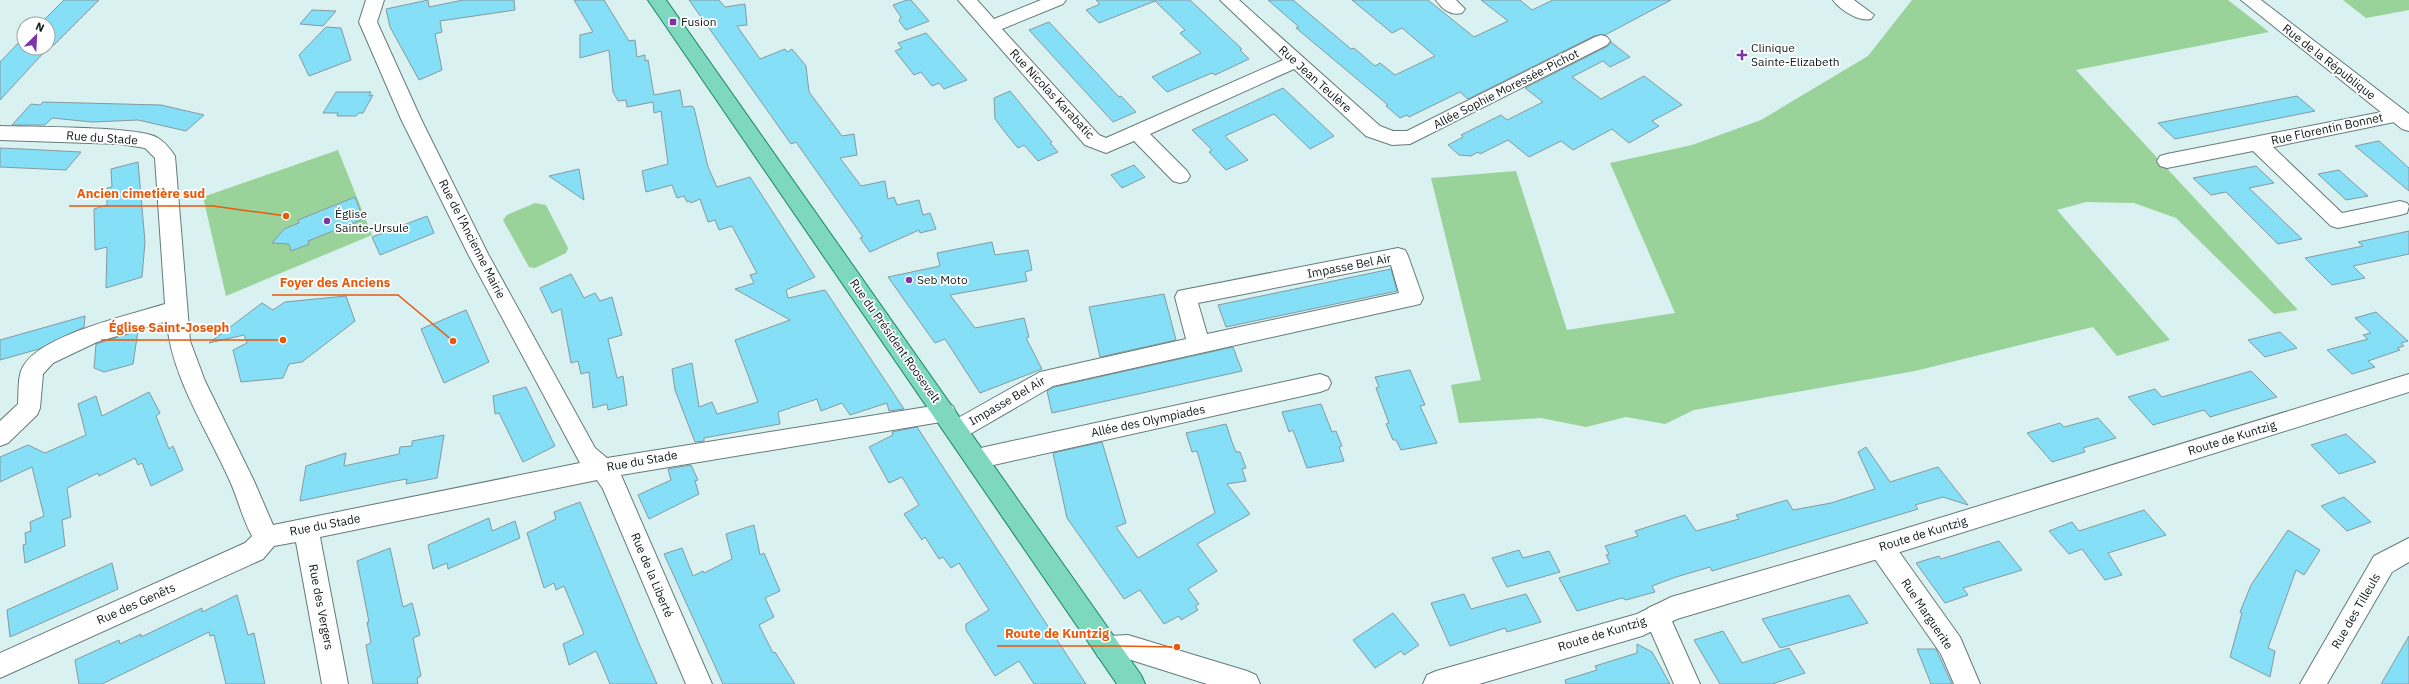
<svg xmlns="http://www.w3.org/2000/svg" width="2409" height="684" viewBox="0 0 2409 684" font-family="'IBM Plex Sans',sans-serif">
<style>
.green{fill:#9ad39a}
.building{fill:#85dff6;stroke:#859aa0}
.lines{fill:none;stroke-linecap:round;stroke-linejoin:round}
.street-casing{stroke:#657b79;stroke-width:2}
.secondary-casing{stroke:#657b79;stroke-width:2}
.primary-casing{stroke:#1e8468;stroke-width:2}
.street{fill:#fff;fill-rule:evenodd}
.secondary{fill:#fff;fill-rule:evenodd}
.primary{fill:#7dd8be;fill-rule:evenodd}
.poi-dot{fill:#7d34a6;stroke:#fff;stroke-width:1.5}
.labels{text-anchor:middle;stroke-width:3.5;stroke-linejoin:round;paint-order:stroke}
.poi-label{font-size:12px;fill:#0f1818;stroke:#fff;text-anchor:start}
.street-label{font-size:12px;fill:#0f1818;stroke:#fff}
.leader{fill:none;stroke:#e8590c;stroke-width:1.5}
.callout-dot{fill:#e8590c;stroke:#fff;stroke-width:1.5}
.callout-label{font-size:13px;text-anchor:middle;font-weight:bold;fill:#e8590c;stroke:#fff;stroke-width:3.5;stroke-linejoin:round;paint-order:stroke}
</style>
<rect width="100%" height="100%" fill="#d9f1f0"/>
<!-- green -->
<path class="green" d="M1912 0H2228L2269 32 2076 70 2298 310 2274 314 2176 218 2134 203 2086 202 2057 210 2170 340 2117 356 2093 327 1915 371 1694 410 1665 424 1626 417 1586 427 1541 418 1459 423 1451 385 1481 380 1431 178 1516 171 1567 330 1675 313 1610 163 1692 145 1761 120 1868 56Z
M2343 0H2409V10L2366 18Z
M338 150 372 235 226 296 203 197Z
M535 203 546 205 568 248 566 253 535 268 529 267 503 220 507 215Z"/>
<!-- building -->
<path class="building" d="M64 0H99L54 45 48 48V24H40Z
M428 0 429 7 463 0H514L515 10 440 21 442 32 435 34 442 70 419 80 390 27 386 9Z
M574 0H604L629 41 635 40 637 57 645 55V61L648 60 654 95 680 90 683 107 692 106 694 108 708 167 717 187 750 177 815 277 786 290 788 298 825 290 904 409 889 411 887 403 850 415 842 403 821 411 817 399 778 412 780 424 704 438V441L695 442 675 390 672 369 692 363 699 407 712 402 717 414 758 402 735 340 790 320 735 289 754 283 750 275 757 273 732 226 719 230 715 220 708 222 700 199 691 203 690 201 687 202 684 196 677 198 672 185 646 192 642 171 668 164 661 111 654 113 653 102 627 107 626 100 618 101 613 92 609 50 580 58V35L593 32Z
M689 0H719L725 7 745 4 747 25 737 26 760 59 785 49 787 52 792 49 806 66 809 92 842 136 854 134 857 155 840 158 861 186 885 181 888 199 894 197 897 205 919 200 923 215 930 213 936 229 920 233 919 230 870 252 860 238 863 237 796 142 791 144Z
M907 0H911L929 21 906 30 899 21 901 17 893 5Z
M1096 0H1190L1242 49 1240 50 1249 59 1215 75 1212 73 1167 92 1152 77 1201 53 1180 33 1185 30 1155 1 1099 23 1086 10 1100 4Z
M1268 0H1293L1351 49 1354 48 1375 66 1380 63 1395 75 1435 56 1402 28 1392 33 1352 0H1428L1474 37 1508 21 1481 0H1520L1532 10 1553 0H1671L1605 35 1594 36 1468 99 1460 92 1409 117 1407 115 1400 118 1386 106 1388 105 1296 28 1299 27Z
M312 10 336 11 323 26 300 24Z
M1049 22 1119 97 1121 96 1136 112 1113 122 1029 30Z
M326 27 341 28 351 60 309 76 299 55Z
M926 33 967 80 944 89 939 83 932 86 921 72 914 75 895 51 902 48 898 43Z
M24 37V48H48L0 100V62Z
M1611 42 1630 57 1610 67 1603 61 1572 77 1601 99 1644 76 1682 105 1652 121 1659 126 1629 143 1612 129 1573 150 1561 141 1529 157 1508 140 1480 154 1478 152 1471 156 1459 155 1448 145 1463 137 1461 135 1501 115 1507 120 1543 102 1525 88 1608 46Z
M1283 88 1334 136 1310 149 1274 114 1225 136 1248 160 1226 170 1209 152 1212 150 1192 130Z
M1010 91 1052 142 1050 143 1058 152 1038 161 1024 145 1018 148 1008 136 995 119 994 98Z
M336 92H371L369 96 373 95 363 113H359L356 116H337L338 113H323Z
M2297 96 2315 111 2175 139 2158 123Z
M43 102 161 105 204 115 186 131 138 120 92 122 52 118 45 125H12L31 104 40 105Z
M2379 141 2409 168V191L2355 146Z
M0 148 23 149 81 152 66 170 0 167Z
M138 162 145 242 142 277 106 288 107 247 95 250 94 209 107 205V188L112 187 111 169Z
M1134 165 1145 177 1122 188 1111 175Z
M2256 166 2274 183 2249 188 2302 239 2278 244 2226 192 2211 195 2193 178Z
M579 169 584 200 549 176Z
M2339 170 2368 196 2346 200 2318 174Z
M355 197 363 219 308 241 309 244 291 251 289 244 272 243 284 229 299 223 298 220Z
M427 216 434 233 380 255 372 237Z
M2409 231V254L2353 266 2365 278 2332 285 2305 258 2363 246 2358 242Z
M992 242 995 255 1028 250 1032 270 1025 272 1027 281 950 295 975 328 1024 318 1029 337 1026 338 1042 369 980 393 945 339 935 343 888 277 940 266 937 253Z
M1391 269 1397 291 1226 327 1218 305Z
M571 274 584 298 595 293 600 301 612 297 622 335 608 339 617 378 623 376 627 405 608 410 607 404 593 408 589 372 581 374 578 361 571 363 561 309 552 313 540 288Z
M1164 294 1176 340 1100 357 1089 307Z
M346 296 355 321 302 362 289 364 283 378 241 382 233 350 247 343 244 335 209 343 262 303 273 310 285 302Z
M466 310 489 362 444 383 421 329Z
M2376 312 2408 341 2401 343 2404 346 2397 348 2400 350 2368 361 2375 367 2352 374 2327 350 2368 339 2363 335 2371 333 2355 318Z
M85 316 84 327 39 349 0 360V340Z
M138 331 133 364 104 372 94 368 96 344Z
M2280 332 2297 348 2265 357 2248 340Z
M1233 347 1242 371 1052 413 1047 391 1054 387Z
M1410 370 1425 405 1420 406 1437 443 1401 450 1396 440H1393L1386 424 1389 423 1376 388 1379 387 1375 377Z
M2251 371 2277 397 2210 417 2204 410 2153 425 2128 397 2155 389 2162 397Z
M526 387 555 446 523 462 499 413 495 414 493 396Z
M149 392 160 413 156 416 169 449 173 446 183 470 151 486 142 463 138 465 135 458 99 476 98 473 67 488 71 517 62 520 65 546 25 563 23 545 26 544 25 533 31 531 30 522 44 516 32 467 0 482V457L28 445 45 453 86 435 78 404 96 396 102 416Z
M1321 404 1332 432 1336 431 1342 446 1339 447 1344 461 1307 468 1293 430 1289 432 1282 412Z
M2098 418 2116 438 2083 448 2085 452 2052 462 2027 433 2060 423 2064 427Z
M1226 424 1232 442 1236 452H1240L1246 468 1242 469 1246 481 1227 484 1250 514 1197 544 1217 571 1188 589 1199 604 1195 606 1198 610 1181 620 1179 616 1164 624 1140 590 1124 599 1067 518 1053 453 1102 442 1126 523 1116 527 1138 558 1215 513 1197 451 1192 452 1186 433Z
M917 427 939 461 1086 684H1034L1019 661 995 676 966 630V624L989 610 959 563 951 568 943 557 939 559 925 537 922 540 904 514 919 505 902 477 889 483 869 447 893 435 892 432Z
M2346 434 2376 462 2339 474 2311 445Z
M444 435 437 478 406 484 407 479 395 481 300 501 306 466 346 453 344 466 399 454 400 447 412 446V441Z
M1866 447 1890 482 1938 467 1968 505 1943 497 1915 505 1918 509 1862 526 1712 571 1710 567 1676 577 1652 586 1655 592 1626 600 1622 598 1577 611 1559 578 1610 563 1606 555 1609 554 1605 546 1638 536 1635 531 1685 515 1696 531 1739 519 1736 515 1787 500 1793 510 1831 503 1875 489 1858 452Z
M691 465 698 480 695 481 699 494 649 519 638 495 671 480 668 469Z
M2344 497 2371 522 2347 531 2321 506Z
M580 502 640 646 657 684H610L596 651 569 665 563 644 584 634 564 586 556 590 554 583 544 588 527 533 556 519 554 512Z
M2144 510 2166 535 2108 553 2122 575 2105 580 2082 549 2069 554 2049 531 2072 522 2079 531Z
M489 518 492 531 515 521 520 538 448 569 447 563 433 569 428 545Z
M754 525 760 555 764 553 780 591 765 598 774 617 759 625 773 653 775 652 795 684H723L664 554 682 548 693 576 703 571 704 573 732 559 726 534Z
M2288 530 2320 550 2304 575 2296 570 2268 648 2275 651 2270 677 2230 657 2242 613 2240 612 2251 585Z
M1999 541 2022 570 1963 588 1968 595 1945 603 1916 563 1939 556 1941 559Z
M390 548 403 607 412 603 420 635 413 638 421 676 417 678 418 684H373L366 645 371 643 367 622H369L357 561Z
M1519 550 1523 558 1549 551 1560 572 1507 587 1492 558Z
M112 563 118 589 10 637 7 610Z
M1464 594 1471 609 1526 594 1541 622 1507 632 1505 628 1450 646 1431 603Z
M237 595 248 635 254 633 265 684H226L214 635 210 636 209 632 102 684H79L75 660 119 640 120 644 141 634V637L202 608V612Z
M1849 595 1868 623 1780 648 1762 619Z
M1393 613 1419 645 1404 655 1401 651 1375 668 1353 640Z
M1723 631 1742 663 1789 648 1805 673 1772 684H1720L1694 640Z
M2409 636V684H2381Z
M1637 644 1652 652 1670 684H1566L1565 680 1597 670 1595 666 1637 653Z
M1917 649H1936L1952 684H1931Z"/>
<g class="lines">
<!-- street casing -->
<g class="street-casing">
<path id="street" d="M366 0H384L377 22 421 119 488 254 595 448 607 458 945 404 953 406 956 413 953 420 621 475 712 684H686L603 489 597 480 320 537 348 684H322L296 542 274 546 263 559 0 678V653L245 543 252 536C242 518 238 498 229 479 207 430 170 374 167 321L97 342 53 363 43 374 40 408 37 415 8 443 0 446V421L18 404C19 393 17 375 24 365 44 334 130 315 165 304L155 158 145 148 120 144 0 140V126C27 127 141 126 158 138 165 142 171 150 175 156L190 341 205 381 254 481 273 525 580 463 468 254 401 119 359 22Z
M958 0H977L994 19 1041 0H1066L1063 4 1002 29 1099 135 1106 138 1283 60 1220 0H1239L1380 126 1393 131H1407L1595 37 1601 35 1607 37 1610 41 1607 45 1410 144 1392 145 1366 136 1294 69 1150 134 1187 171 1190 176 1187 181 1180 183 1173 181 1134 141 1106 153 1085 145Z
M1436 0H1456L1465 9 1462 13C1451 16 1442 9 1436 0Z
M1833 0H1854L1874 15 1871 19C1859 22 1840 10 1833 0Z
M2397 109 2404 110 2407 115 2404 120 2273 147 2342 213 2400 201 2407 203 2409 206 2407 213 2400 215 2338 228 2331 226 2253 151 2167 168 2160 166 2157 161 2160 156 2167 154Z
M1398 248 1405 250 1408 256 1423 298 1420 304 1053 386 965 437 957 440 949 437 945 430 949 423 1040 372 1186 339 1175 297 1178 291ZM1391 265 1399 293 1207 334 1198 303Z
M1320 374 1328 377 1331 383 1328 389 1320 392 976 469 968 466 964 459 968 452 976 449Z
M1881 536 1890 539 1960 637 1980 684H1954L1941 654 1872 555 1869 547 1872 539Z
M2409 538V562L2392 572 2327 684H2300L2374 556Z
M1657 604 1666 608 1700 684H1674L1644 616 1648 608Z
M1128 635 1247 671 1256 675 1260 684H1207L1128 659 1107 660 1098 657 1094 648 1098 639 1107 636Z"/>
</g>
<!-- secondary casing -->
<g class="secondary-casing">
<path id="secondary" d="M2241 0H2261L2409 114V131L2402 129Z
M2409 374V392L1881 558 1677 619 1642 636 1479 684H1423L1427 675 1436 671 1637 614 1671 597 1881 536Z"/>
</g>
<!-- primary casing -->
<g class="primary-casing">
<path id="primary" d="M648 0H666L1141 675 1145 684H1117Z"/>
</g>
<!-- street -->
<use href="#street" class="street"/>
<!-- secondary -->
<use href="#secondary" class="secondary"/>
<!-- primary -->
<use href="#primary" class="primary"/>
</g>
<!-- markers -->
<g class="poi-dot">
<rect x="669" y="18" width="8" height="8" rx="2"/>
<path d="M1740 49h4v4h4v4h-4v4h-4v-4h-4v-4h4z"/>
<circle cx="327" cy="221" r="4"/>
<circle cx="909" cy="280" r="4"/>
</g>
<g class="labels">
<!-- poi labels -->
<g class="poi-label">
<text x="681" y="26">Fusion</text>
<text x="1751" y="52">Clinique<tspan x="1751" dy="14">Sainte-Elizabeth</tspan></text>
<text x="335" y="218">Église<tspan x="335" dy="14">Sainte-Ursule</tspan></text>
<text x="917" y="284">Seb Moto</text>
</g>
<!-- street labels -->
<g class="street-label">
<text transform="translate(2329 62) rotate(38)" y="4">Rue de la République</text>
<text transform="translate(1315 79) rotate(42)" y="4">Rue Jean Teulère</text>
<text transform="translate(1506 89) rotate(-27)" y="4">Allée Sophie Moressée-Pichot</text>
<text transform="translate(1052 94) rotate(47)" y="4">Rue Nicolas Karabatic</text>
<text transform="translate(2327 129) rotate(-12)" y="4">Rue Florentin Bonnet</text>
<text transform="translate(102 138) rotate(4)" y="4">Rue du Stade</text>
<text transform="translate(472 239) rotate(63)" y="4">Rue de l'Ancienne Mairie</text>
<text transform="translate(1349 266) rotate(-11)" y="4">Impasse Bel Air</text>
<text transform="translate(895 341) rotate(55)" y="4">Rue du Président Roosevelt</text>
<text transform="translate(1007 401) rotate(-30)" y="4">Impasse Bel Air</text>
<text transform="translate(1148 421) rotate(-12)" y="4">Allée des Olympiades</text>
<text transform="translate(2232 438) rotate(-17)" y="4">Route de Kuntzig</text>
<text transform="translate(642 461) rotate(-10)" y="4">Rue du Stade</text>
<text transform="translate(325 525) rotate(-11)" y="4">Rue du Stade</text>
<text transform="translate(1923 534) rotate(-17)" y="4">Route de Kuntzig</text>
<text transform="translate(652 575) rotate(67)" y="4">Rue de la Liberté</text>
<text transform="translate(136 604) rotate(-24)" y="4">Rue des Genêts</text>
<text transform="translate(321 607) rotate(79)" y="4">Rue des Vergers</text>
<text transform="translate(2356 611) rotate(-60)" y="4">Rue des Tilleuls</text>
<text transform="translate(1927 614) rotate(56)" y="4">Rue Marguerite</text>
<text transform="translate(1602 634) rotate(-17)" y="4">Route de Kuntzig</text>
</g>
</g>
<!-- callouts -->
<path class="leader" d="M286 216L213 206H69M453 341L398 295H272M283 340L237 340H101M1177 647L1117 646H997"/>
<g class="callout-dot">
<circle cx="286" cy="216" r="4"/>
<circle cx="453" cy="341" r="4"/>
<circle cx="283" cy="340" r="4"/>
<circle cx="1177" cy="647" r="4"/>
</g>
<g class="callout-label">
<text x="141" y="198">Ancien cimetière sud</text>
<text x="335" y="287">Foyer des Anciens</text>
<text x="169" y="332">Église Saint-Joseph</text>
<text x="1057" y="638">Route de Kuntzig</text>
</g>
<!-- north arrow -->
<g transform="translate(36 36) rotate(24)"><circle r="19" fill="#ffffff" stroke="#9fa3a3"/>
<path d="M0-3L7 15L0 10L-7 15Z" fill="#7d34a6"/>
<text y="-6" font-size="11" font-weight="bold" text-anchor="middle" fill="#0f1818">N</text>
</g>
</svg>
